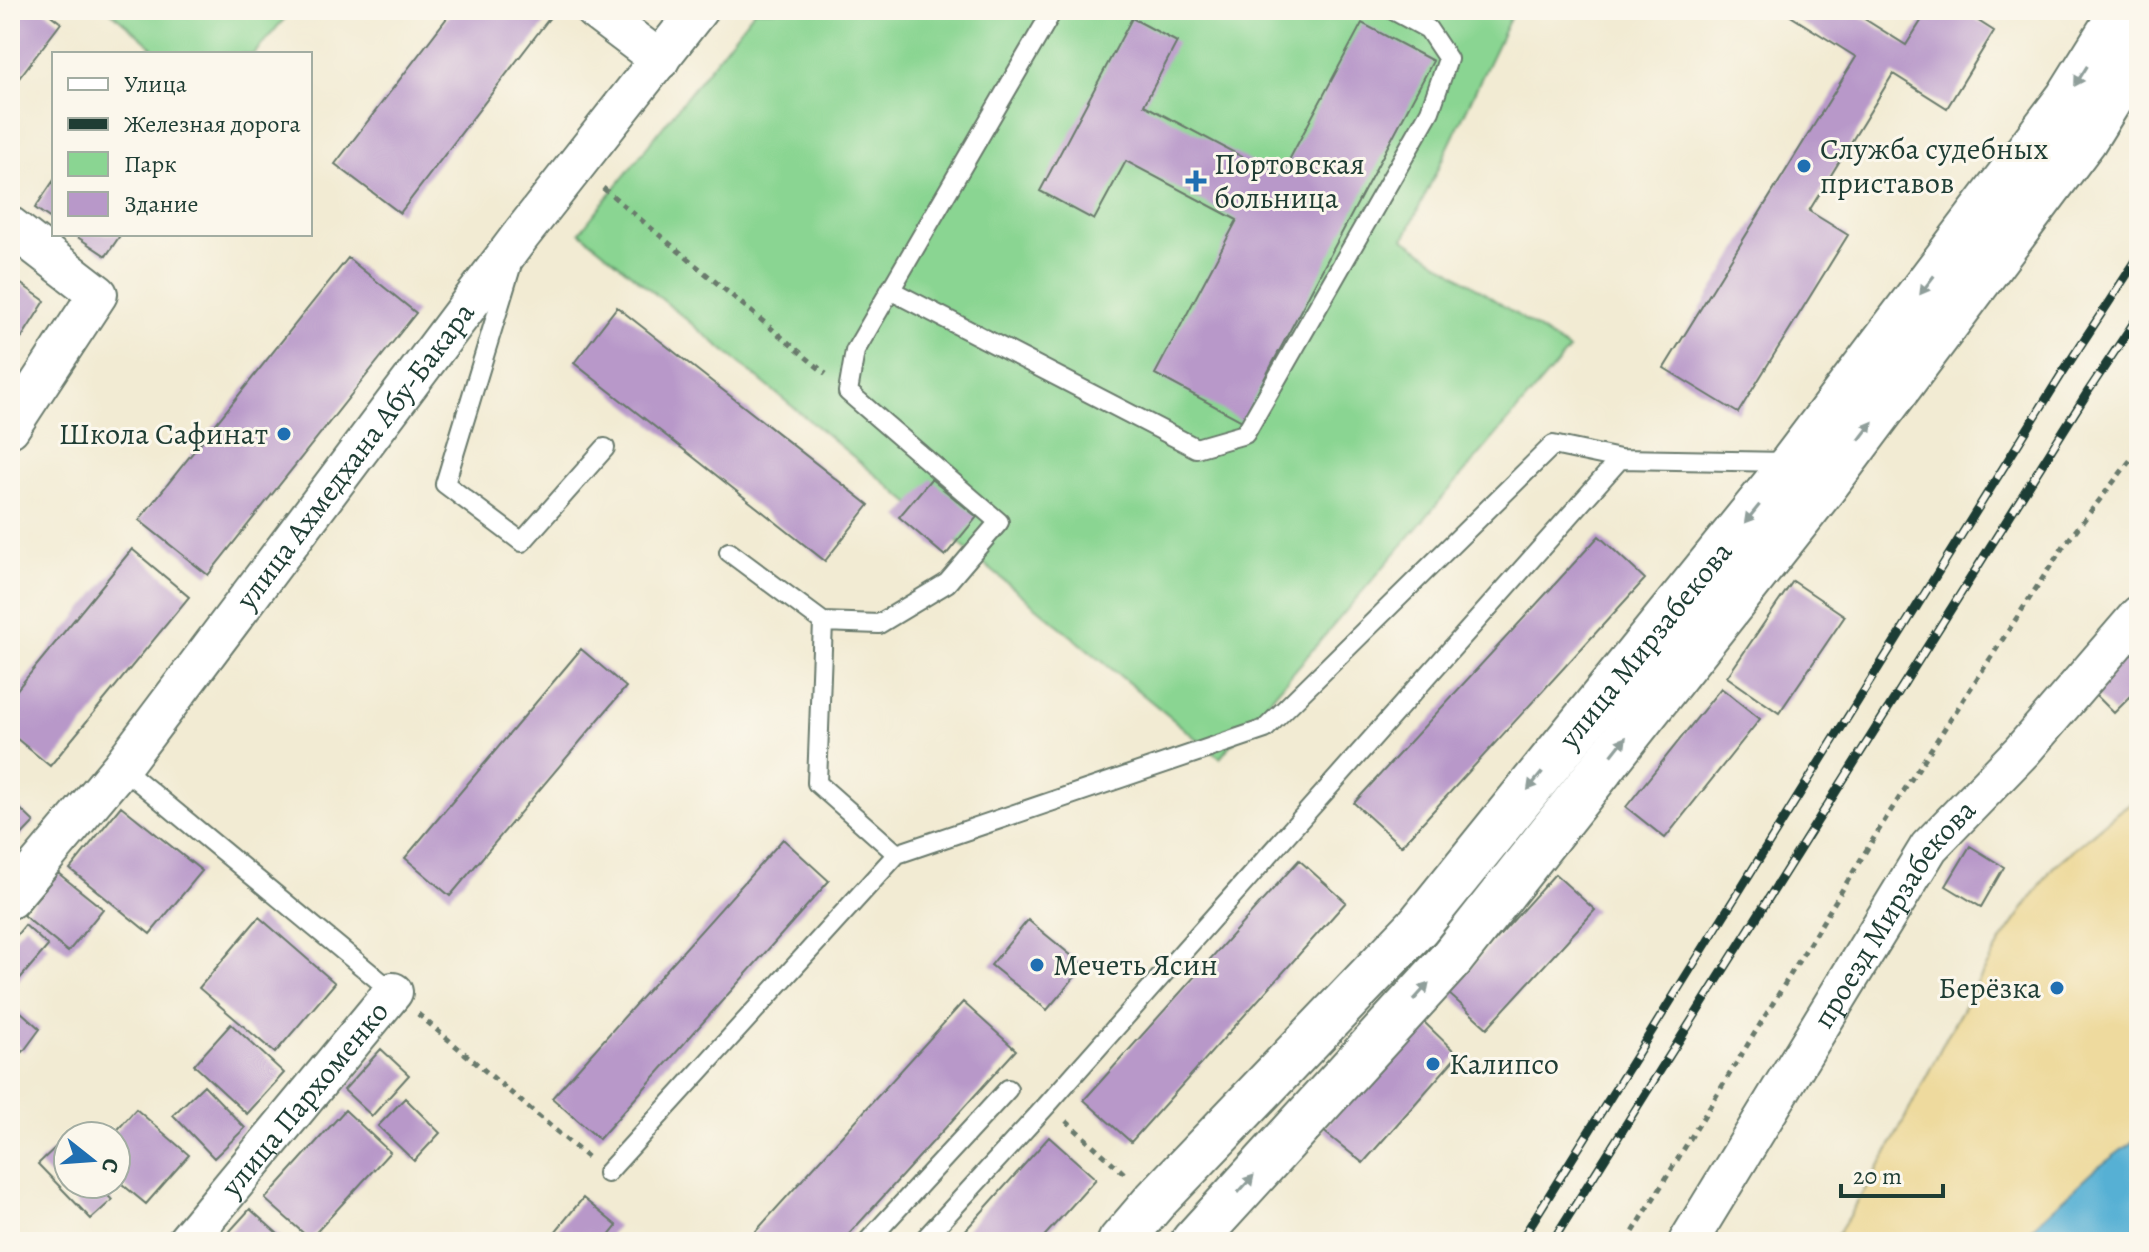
<svg xmlns="http://www.w3.org/2000/svg" width="2149" height="1252" viewBox="0 0 2149 1252" font-family="Alegreya,serif">
<style>
.green{fill:#8ad592;stroke:#548963;stroke-width:2}
.sand{fill:#eeda9e;stroke:#868c69;stroke-width:2}
.water{fill:#57b0d4;stroke:#3b7684;stroke-width:2}
.building{fill:#b898c9}
.lines{fill:none;stroke-linecap:round;stroke-linejoin:round}
.lane-casing{stroke:#697a6c;stroke-width:22}
.street-casing{stroke:#697a6c;stroke-width:42}
.primary-casing{stroke:#697a6c;stroke-width:48}
.path{stroke:#697a6c;stroke-width:5;stroke-dasharray:6 6;stroke-linecap:butt}
.lane{stroke:#fff;stroke-width:18}
.street{stroke:#fff;stroke-width:38}
.primary{stroke:#fff;stroke-width:44}
.rail-casing{stroke:#1f3d34;stroke-width:9}
.rail{stroke:#fbf7ec;stroke-width:6;stroke-dasharray:18;stroke-linecap:butt}
.oneway{fill:#8f9e9a}
.poi-dot{fill:#1f6fb2;stroke:#fbf7ec;stroke-width:3}
.labels{text-anchor:middle;stroke-width:6;stroke-linejoin:round;paint-order:stroke}
.poi-label{font-size:30px;fill:#1f3d34;stroke:#fbf7ec;text-anchor:start}
.street-label{font-size:30px;fill:#1f3d34;stroke:#fbf7ec}
</style>
<rect width="100%" height="100%" fill="#fbf7ec"/>
<filter id="ink" filterUnits="userSpaceOnUse"><feTurbulence type="fractalNoise" baseFrequency=".0125" numOctaves="2"/><feDisplacementMap in="SourceGraphic" scale="16" xChannelSelector="R" yChannelSelector="G"/><feConvolveMatrix kernelMatrix="1 2 1 2 8 2 1 2 1" color-interpolation-filters="sRGB"/></filter>
<filter id="wash" filterUnits="userSpaceOnUse"><feTurbulence type="fractalNoise" baseFrequency=".006" numOctaves="4" result="noise"/><feDisplacementMap in="SourceGraphic" scale="32" xChannelSelector="R" yChannelSelector="G"/><feGaussianBlur stdDeviation="1.8" result="paint"/><feColorMatrix in="noise" values="0 0 0 0 0 0 0 0 0 0 0 0 0 0 0 0 0 1.4 0 .05"/><feComposite in="paint" operator="in"/></filter>
<g filter="url(#wash)">
<rect width="100%" height="100%" fill="#f2ebd3"/>
<!-- green -->
<path class="green" d="M109 10H292L254 54H160Z
M755 10H1514L1404 239 1569 350 1220 758 580 232Z"/>
<!-- sand -->
<path class="sand" d="M2139 797V1137L2091 1173 2017 1242H1833L1886 1155 1947 1036 2002 940 2053 867 2119 811Z"/>
<!-- water -->
<path class="water" d="M2139 1137V1242H2017L2091 1173Z"/>
<g id="blocks">
<!-- building -->
<path class="building" d="M10 10H44L61 23 13 86 10 84Z
M453 10H551L554 12 400 213 335 164Z
M1781 10H1850L1906 45 1928 10H1961L1994 31 1947 108 1893 74 1809 211 1848 235 1738 413 1664 368 1856 57Z
M1132 18 1177 42 1144 105 1280 177 1362 23 1433 61 1242 421 1155 374 1237 220 1126 161 1094 220 1040 191Z
M54 180V221L35 208Z
M73 234H121L106 256Z
M348 258 416 313 208 575 139 520Z
M10 276 45 301 15 348 10 344Z
M617 307 869 505 825 561 574 363Z
M931 479 977 517 945 556 899 517Z
M1599 536 1645 579 1401 846 1354 803Z
M132 549 189 597 50 766 10 733V698Z
M1793 581 1845 616 1779 713 1727 677Z
M2139 631V688L2114 713 2086 685Z
M581 649 626 687 450 896 405 858Z
M1721 688 1760 719 1665 838 1626 807Z
M10 799 34 822 10 847Z
M121 806 202 871 150 934 70 869Z
M783 839 829 881 599 1139 552 1098Z
M1970 846 2004 867 1981 907 1946 886Z
M1299 860 1346 902 1131 1142 1084 1100Z
M58 873 103 909 68 952 23 915Z
M1555 874 1595 910 1487 1028 1448 993Z
M259 917 335 983 275 1053 199 988Z
M1028 920 1084 966 1047 1010 991 965Z
M25 925 48 946 17 982 10 976V943Z
M10 1002 40 1029 23 1052 10 1037Z
M963 1002 1016 1050 842 1242H746Z
M1422 1020 1458 1055 1363 1163 1322 1130Z
M231 1024 284 1073 247 1114 194 1065Z
M381 1049 409 1075 372 1116 344 1090Z
M204 1085 245 1128 214 1158 173 1115Z
M405 1098 440 1133 414 1161 378 1126Z
M136 1109 189 1155 146 1204 116 1179V1136H112Z
M345 1110 390 1152 310 1239 265 1199Z
M1049 1137 1096 1179 1039 1242H955Z
M59 1144 68 1154V1184H97L112 1200 91 1219 38 1164Z
M583 1198 617 1226 604 1242H556L550 1238Z
M250 1209 287 1242H220Z"/>
</g>
</g>
<g filter="url(#ink)">
<use href="#blocks" fill-opacity="0" stroke="#697a6c" stroke-width="2"/>
<g class="lines">
<!-- lane casing -->
<g class="lane-casing">
<path id="lane" d="M512 264 445 484 522 542 605 448
M890 290 1196 448 1245 434 1430 111 1448 59 1428 29 1393 10
M729 552 823 622 817 783 897 854 1265 729 1553 445 1620 459 1787 462
M823 622 879 624 947 583 999 522 848 392 855 351 1053 10
M121 767 393 992
M607 1173 897 854
M867 1242 1008 1089
M922 1242 1047 1105 1620 459"/>
</g>
<!-- street casing -->
<g class="street-casing">
<g id="street">
<path d="M594 10 660 60"/>
<path d="M10 226 98 294 10 428"/>
<path id="s1" d="M10 899 121 767 521 235 698 10"/>
<path id="s2" d="M186 1242 393 992"/>
<path id="s3" d="M1688 1242 1929 847 2022 751 2139 615"/>
</g>
</g>
<!-- primary casing -->
<g class="primary-casing">
<g id="primary">
<path id="s4" d="M1120 1242 1155 1201 1418 926 1793 462 2068 98 2123 10"/>
<path d="M1193 1242 1451 959 1824 487 2085 139 2139 52"/>
</g>
</g>
<!-- path -->
<path class="path" d="M603 188 826 374
M418 1014 587 1157
M1066 1121 1127 1176
M1627 1242 1888 815 2063 547 2139 449"/>
<!-- lane -->
<use href="#lane" class="lane"/>
<!-- street -->
<use href="#street" class="street"/>
<!-- primary -->
<use href="#primary" class="primary"/>
<!-- rail casing -->
<g class="rail-casing">
<path id="rail" d="M1520 1242 2063 372 2139 256
M1552 1242 2089 390 2139 315"/>
</g>
<!-- rail -->
<use href="#rail" class="rail"/>
</g>
<!-- one-way arrows -->
<defs><path id="oneway-solid" d="M-6-.8H1V-3.2L6.5 0L1 3.2V.8H-6Z" transform="scale(2)"/></defs>
<g class="oneway">
<use href="#oneway-solid" transform="translate(2081 76) rotate(122)"/>
<use href="#oneway-solid" transform="translate(1927 285) rotate(127)"/>
<use href="#oneway-solid" transform="translate(1866 431) rotate(-53)"/>
<use href="#oneway-solid" transform="translate(1752 514) rotate(129)"/>
<use href="#oneway-solid" transform="translate(1619 746) rotate(-52)"/>
<use href="#oneway-solid" transform="translate(1535 781) rotate(129)"/>
<use href="#oneway-solid" transform="translate(1421 992) rotate(-48)"/>
<use href="#oneway-solid" transform="translate(1246 1184) rotate(-48)"/>
</g>
</g>
<!-- markers -->
<g class="poi-dot">
<circle cx="1804" cy="166" r="8"/>
<path d="M1192 169h8v8h8v8h-8v8h-8v-8h-8v-8h8z"/>
<circle cx="284" cy="434" r="8"/>
<circle cx="1037" cy="965" r="8"/>
<circle cx="2057" cy="988" r="8"/>
<circle cx="1433" cy="1064" r="8"/>
</g>
<g class="labels">
<!-- poi labels -->
<g class="poi-label">
<text x="1820" y="159">Служба судебных<tspan x="1820" dy="34">приставов</tspan></text>
<text x="1214" y="174">Портовская<tspan x="1214" dy="34">больница</tspan></text>
<text x="268" y="444" text-anchor="end">Школа Сафинат</text>
<text x="1053" y="975">Мечеть Ясин</text>
<text x="2041" y="998" text-anchor="end">Берёзка</text>
<text x="1449" y="1074">Калипсо</text>
</g>
<!-- street labels -->
<g class="street-label">
<text dy="10" stroke="none"><textPath href="#s1" startOffset="562">улица Ахмедхана Абу-Бакара</textPath></text>
<text dy="10" stroke="none"><textPath href="#s4" startOffset="796">улица Мирзабекова</textPath></text>
<text dy="10" stroke="none"><textPath href="#s3" startOffset="388">проезд Мирзабекова</textPath></text>
<text dy="10" stroke="none"><textPath href="#s2" startOffset="186">улица Пархоменко</textPath></text>
</g>
</g>
<!-- margin -->
<rect width="2149" height="1252" fill="none" stroke="#fbf7ec" stroke-width="40"/>
<!-- legend -->
<rect x="52" y="52" width="260" height="184" fill="#fbf7ec" stroke="#a3ada2" stroke-width="2"/>
<rect x="68" y="78" width="40" height="12" fill="#ffffff" stroke="#a3ada2" stroke-width="2"/>
<text x="124" y="92" font-size="24" fill="#1f3d34">Улица</text>
<rect x="68" y="118" width="40" height="12" fill="#1f3d34" stroke="#a3ada2" stroke-width="2"/>
<text x="124" y="132" font-size="24" fill="#1f3d34">Железная дорога</text>
<rect x="68" y="152" width="40" height="24" fill="#8ad592" stroke="#a3ada2" stroke-width="2"/>
<text x="124" y="172" font-size="24" fill="#1f3d34">Парк</text>
<rect x="68" y="192" width="40" height="24" fill="#b898c9" stroke="#a3ada2" stroke-width="2"/>
<text x="124" y="212" font-size="24" fill="#1f3d34">Здание</text>
<!-- north arrow -->
<g transform="translate(92 1160) rotate(107)"><circle r="38" fill="#fbf7ec" stroke="#a3ada2" stroke-width="2"/>
<path d="M0-6L14 30L0 20L-14 30Z" fill="#1f6fb2"/>
<text y="-12" font-size="22" font-weight="bold" text-anchor="middle" fill="#1f3d34">С</text>
</g>
<!-- scale -->
<path d="M1841 1184v12h102v-12" fill="none" stroke="#1f3d34" stroke-width="4"/>
<text x="1853" y="1184" font-size="24" fill="#1f3d34" stroke="#fbf7ec" stroke-width="6" paint-order="stroke">20 m</text>
</svg>
